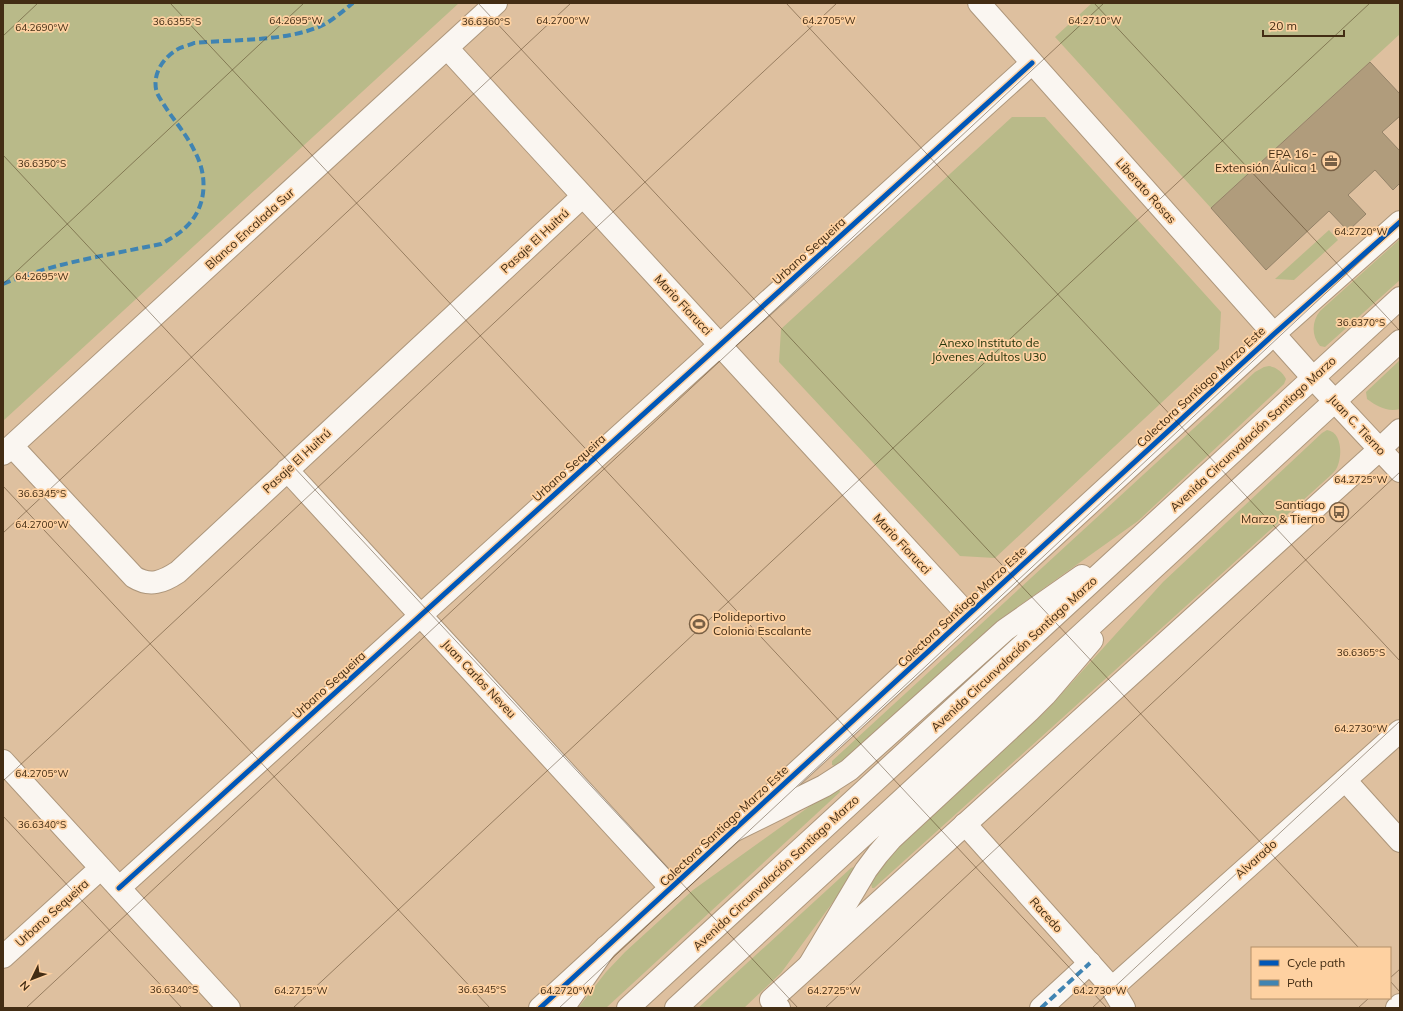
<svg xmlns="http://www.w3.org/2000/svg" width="1403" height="1011" viewBox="0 0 1403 1011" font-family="Mulish,sans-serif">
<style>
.green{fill:#b9ba89}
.building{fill:#b09c7c;stroke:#938268}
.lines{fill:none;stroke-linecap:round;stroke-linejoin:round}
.pedestrian-casing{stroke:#ad967b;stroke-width:24}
.minor-casing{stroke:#ad967b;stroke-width:24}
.tertiary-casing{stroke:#ad967b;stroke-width:24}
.secondary-casing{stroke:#ad967b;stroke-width:24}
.trunk-casing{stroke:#ad967b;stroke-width:24}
.pedestrian{stroke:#faf6f1;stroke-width:22}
.minor{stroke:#faf6f1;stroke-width:22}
.tertiary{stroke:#faf6f1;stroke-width:22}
.secondary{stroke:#faf6f1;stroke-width:22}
.trunk{stroke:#faf6f1;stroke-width:22}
.quiet{stroke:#4084b2;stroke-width:4;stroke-dasharray:8 4;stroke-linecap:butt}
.cycleway-casing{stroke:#fed1a1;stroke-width:8}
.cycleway{stroke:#0057b8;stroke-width:5}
.ticks{fill:none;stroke:#432d14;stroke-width:1;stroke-opacity:0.45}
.labels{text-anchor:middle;stroke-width:3.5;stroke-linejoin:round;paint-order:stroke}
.poi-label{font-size:12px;fill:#432d14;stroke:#fed1a1;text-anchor:end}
.street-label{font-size:12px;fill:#432d14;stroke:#fed1a1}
.park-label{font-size:12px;fill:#25350b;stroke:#fed1a1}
.ticks-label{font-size:10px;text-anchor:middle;fill:#432d14;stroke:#fed1a1;stroke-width:3.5;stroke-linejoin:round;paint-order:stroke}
</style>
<rect width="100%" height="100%" fill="#dec09f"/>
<!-- green -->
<path class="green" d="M3 3H459L3 421Z
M1092 3H1400V34L1211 208 1055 37Z
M1012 117H1045L1221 312 1219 349 995 558 960 556 779 362 781 329Z
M1329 230 1338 240 1294 280 1275 279Z
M1400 239V280L1325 347 1320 346C1311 335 1312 321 1320 311Z
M1400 360V409C1387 412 1378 407 1367 399L1366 392Z
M1269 366C1276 367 1283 372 1286 379L1284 384 1138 521 1006 615 989 629 875 734 836 766 832 765V761L1255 372 1264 367Z
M1327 430C1342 432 1342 455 1338 465 1337 469 1334 472 1331 475L874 888H872L871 883 891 855 912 833 1046 711 1163 582 1322 433Z
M835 788H839L840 792 606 1008H578L606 972 625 952 693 890Z
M854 867 855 868V872L781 973 744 1008H698L851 868Z"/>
<!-- building -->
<path class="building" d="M1370 62 1400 94V116L1382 132 1400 151V183L1393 190 1375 170 1348 195 1366 214 1348 231 1329 211 1266 270 1211 208Z"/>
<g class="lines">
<!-- pedestrian casing -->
<g class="pedestrian-casing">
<path id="pedestrian" d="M1041 1008 1090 963"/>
</g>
<!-- minor casing -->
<g class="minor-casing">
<path id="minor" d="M447 48 968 615
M12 446 134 577C150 587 163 582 178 572L583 196
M3 454 496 3
M287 470 671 888
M3 761 229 1008
M1345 780 1400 841
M965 824 1112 988 1124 1008
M119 888 1032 63
M3 957 101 868
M1112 988 1400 731
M1397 1008 1400 1005"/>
</g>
<!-- tertiary casing -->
<g class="tertiary-casing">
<path id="tertiary" d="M979 3 1314 379
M1380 449 1400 430
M540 1008 1274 334 1400 222"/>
</g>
<!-- secondary casing -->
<g class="secondary-casing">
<path id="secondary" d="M1314 379 1400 471
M779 1008 771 1000 1380 449"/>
</g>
<!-- trunk casing -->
<g class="trunk-casing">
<path id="trunk" d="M731 832 824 786 849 770 1005 630 1082 576
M810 964 866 870 878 854 891 839 1029 711 1045 695 1092 640
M563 1008 606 947
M628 1008 1400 298
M676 1008 1400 341"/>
</g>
<!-- pedestrian -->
<use href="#pedestrian" class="pedestrian"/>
<!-- minor -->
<use href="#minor" class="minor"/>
<!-- tertiary -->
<use href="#tertiary" class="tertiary"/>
<!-- secondary -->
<use href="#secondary" class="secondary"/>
<!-- trunk -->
<use href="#trunk" class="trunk"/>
<!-- quiet -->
<path class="quiet" d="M3 284C53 263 108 255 161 244 170 239 179 234 186 227 207 207 208 176 195 152 188 137 177 124 168 111 164 105 160 99 157 93 151 74 164 56 180 48 184 46 190 45 194 43 235 39 284 42 321 26 332 21 343 11 353 3
M1041 1008 1090 963"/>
<!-- cycleway casing -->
<g class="cycleway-casing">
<path id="cycleway" d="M119 888 1032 63
M540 1008 1274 334 1400 222"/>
</g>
<!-- cycleway -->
<use href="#cycleway" class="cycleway"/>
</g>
<!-- ticks -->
<path class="ticks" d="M170 3 1107 1008M478 3 1359 948M786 3 1400 661M1094 3 1400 331M3 36 38 3M3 155 798 1008M3 284 304 3M3 486 490 1008M3 533 571 3M3 781 837 3M3 816 182 1008M1390 978 1400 969M1390 981 1400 992M26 1008 1104 3M293 1008 1370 3M559 1008 1400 224M825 1008 1400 472M1092 1008 1400 721M1358 1008 1369 998"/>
<!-- icons -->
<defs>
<g id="office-ring" transform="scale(1)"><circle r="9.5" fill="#fed1a1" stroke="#796045" stroke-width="1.5"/><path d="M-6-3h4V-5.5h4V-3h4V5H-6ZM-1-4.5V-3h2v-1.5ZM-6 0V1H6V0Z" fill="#796045"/></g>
<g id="bus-ring" transform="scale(1)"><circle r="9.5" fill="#fed1a1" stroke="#796045" stroke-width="1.5"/><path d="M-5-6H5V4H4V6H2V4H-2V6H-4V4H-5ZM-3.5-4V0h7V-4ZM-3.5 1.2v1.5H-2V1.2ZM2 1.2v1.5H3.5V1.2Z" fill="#796045"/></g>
<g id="stadium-ring" transform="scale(1)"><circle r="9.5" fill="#fed1a1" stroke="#796045" stroke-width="1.5"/><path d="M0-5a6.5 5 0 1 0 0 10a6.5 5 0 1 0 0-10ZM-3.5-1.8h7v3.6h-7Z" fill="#796045"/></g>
</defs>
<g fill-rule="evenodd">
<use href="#office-ring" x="1331" y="161"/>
<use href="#bus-ring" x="1339" y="512"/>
<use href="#stadium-ring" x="699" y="624"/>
</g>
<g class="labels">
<!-- poi labels -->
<g class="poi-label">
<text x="1317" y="158">EPA 16 -<tspan x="1317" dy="14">Extensión Áulica 1</tspan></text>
<text x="1325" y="509">Santiago<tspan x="1325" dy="14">Marzo &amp; Tierno</tspan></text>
<text x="713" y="621" text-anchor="start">Polideportivo<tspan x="713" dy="14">Colonia Escalante</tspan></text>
</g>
<!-- street labels -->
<g class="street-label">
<text transform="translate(1146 191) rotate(48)" y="4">Liberato Rosas</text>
<text transform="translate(250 229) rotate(-42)" y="4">Blanco Encalada Sur</text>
<text transform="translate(535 241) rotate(-43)" y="4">Pasaje El Huitrú</text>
<text transform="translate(809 251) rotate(-42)" y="4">Urbano Sequeira</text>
<text transform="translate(683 305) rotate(47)" y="4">Mario Fiorucci</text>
<text transform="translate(1201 387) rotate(-43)" y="4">Colectora Santiago Marzo Este</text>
<text transform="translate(1357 425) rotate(47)" y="4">Juan C. Tierno</text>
<text transform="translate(1253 434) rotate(-43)" y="4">Avenida Circunvalación Santiago Marzo</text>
<text transform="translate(297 461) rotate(-43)" y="4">Pasaje El Huitrú</text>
<text transform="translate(569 468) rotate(-42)" y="4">Urbano Sequeira</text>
<text transform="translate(902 544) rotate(47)" y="4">Mario Fiorucci</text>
<text transform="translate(962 607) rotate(-43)" y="4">Colectora Santiago Marzo Este</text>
<text transform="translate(1014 654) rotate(-43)" y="4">Avenida Circunvalación Santiago Marzo</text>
<text transform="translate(479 679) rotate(47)" y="4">Juan Carlos Neveu</text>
<text transform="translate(329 685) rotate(-42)" y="4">Urbano Sequeira</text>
<text transform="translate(724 826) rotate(-43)" y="4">Colectora Santiago Marzo Este</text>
<text transform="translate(1256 859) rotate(-42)" y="4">Alvarado</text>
<text transform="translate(776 873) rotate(-43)" y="4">Avenida Circunvalación Santiago Marzo</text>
<text transform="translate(52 913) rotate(-42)" y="4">Urbano Sequeira</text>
<text transform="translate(1046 915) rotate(48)" y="4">Racedo</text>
</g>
<!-- park labels -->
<g class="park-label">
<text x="989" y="347">Anexo Instituto de<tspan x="989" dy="14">Jóvenes Adultos U30</tspan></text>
</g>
</g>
<g class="ticks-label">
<text x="296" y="24">64.2695°W</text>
<text x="563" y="24">64.2700°W</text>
<text x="829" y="24">64.2705°W</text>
<text x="1095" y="24">64.2710°W</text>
<text x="177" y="25">36.6355°S</text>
<text x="486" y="25">36.6360°S</text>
<text x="42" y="31">64.2690°W</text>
<text x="42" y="167">36.6350°S</text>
<text x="1361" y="235">64.2720°W</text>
<text x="42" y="280">64.2695°W</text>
<text x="1361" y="326">36.6370°S</text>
<text x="1361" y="483">64.2725°W</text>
<text x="42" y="497">36.6345°S</text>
<text x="42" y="528">64.2700°W</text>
<text x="1361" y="656">36.6365°S</text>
<text x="1361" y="732">64.2730°W</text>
<text x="42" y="777">64.2705°W</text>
<text x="42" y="828">36.6340°S</text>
<text x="174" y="993">36.6340°S</text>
<text x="482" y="993">36.6345°S</text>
<text x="301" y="994">64.2715°W</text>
<text x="567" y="994">64.2720°W</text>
<text x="834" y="994">64.2725°W</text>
<text x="1100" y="994">64.2730°W</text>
</g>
<!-- border -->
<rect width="1403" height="1011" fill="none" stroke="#432d14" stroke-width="8"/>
<!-- legend -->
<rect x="1251" y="947" width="140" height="52" fill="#fed1a1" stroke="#b38f69"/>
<rect x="1259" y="960" width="20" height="6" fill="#0057b8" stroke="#b38f69"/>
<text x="1287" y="967" font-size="12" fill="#432d14">Cycle path</text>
<rect x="1259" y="980" width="20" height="6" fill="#4084b2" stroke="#b38f69"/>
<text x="1287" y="987" font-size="12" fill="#432d14">Path</text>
<!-- north arrow -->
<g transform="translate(32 979) rotate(227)" stroke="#fed1a1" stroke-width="3" paint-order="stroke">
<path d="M0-3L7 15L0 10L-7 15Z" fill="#432d14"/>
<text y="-6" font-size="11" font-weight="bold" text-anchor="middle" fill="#432d14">N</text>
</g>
<!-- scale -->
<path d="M1263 30v6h81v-6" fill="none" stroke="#432d14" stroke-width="2"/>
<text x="1269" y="30" font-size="12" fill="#432d14" stroke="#fed1a1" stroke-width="3" paint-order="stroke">20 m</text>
</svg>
